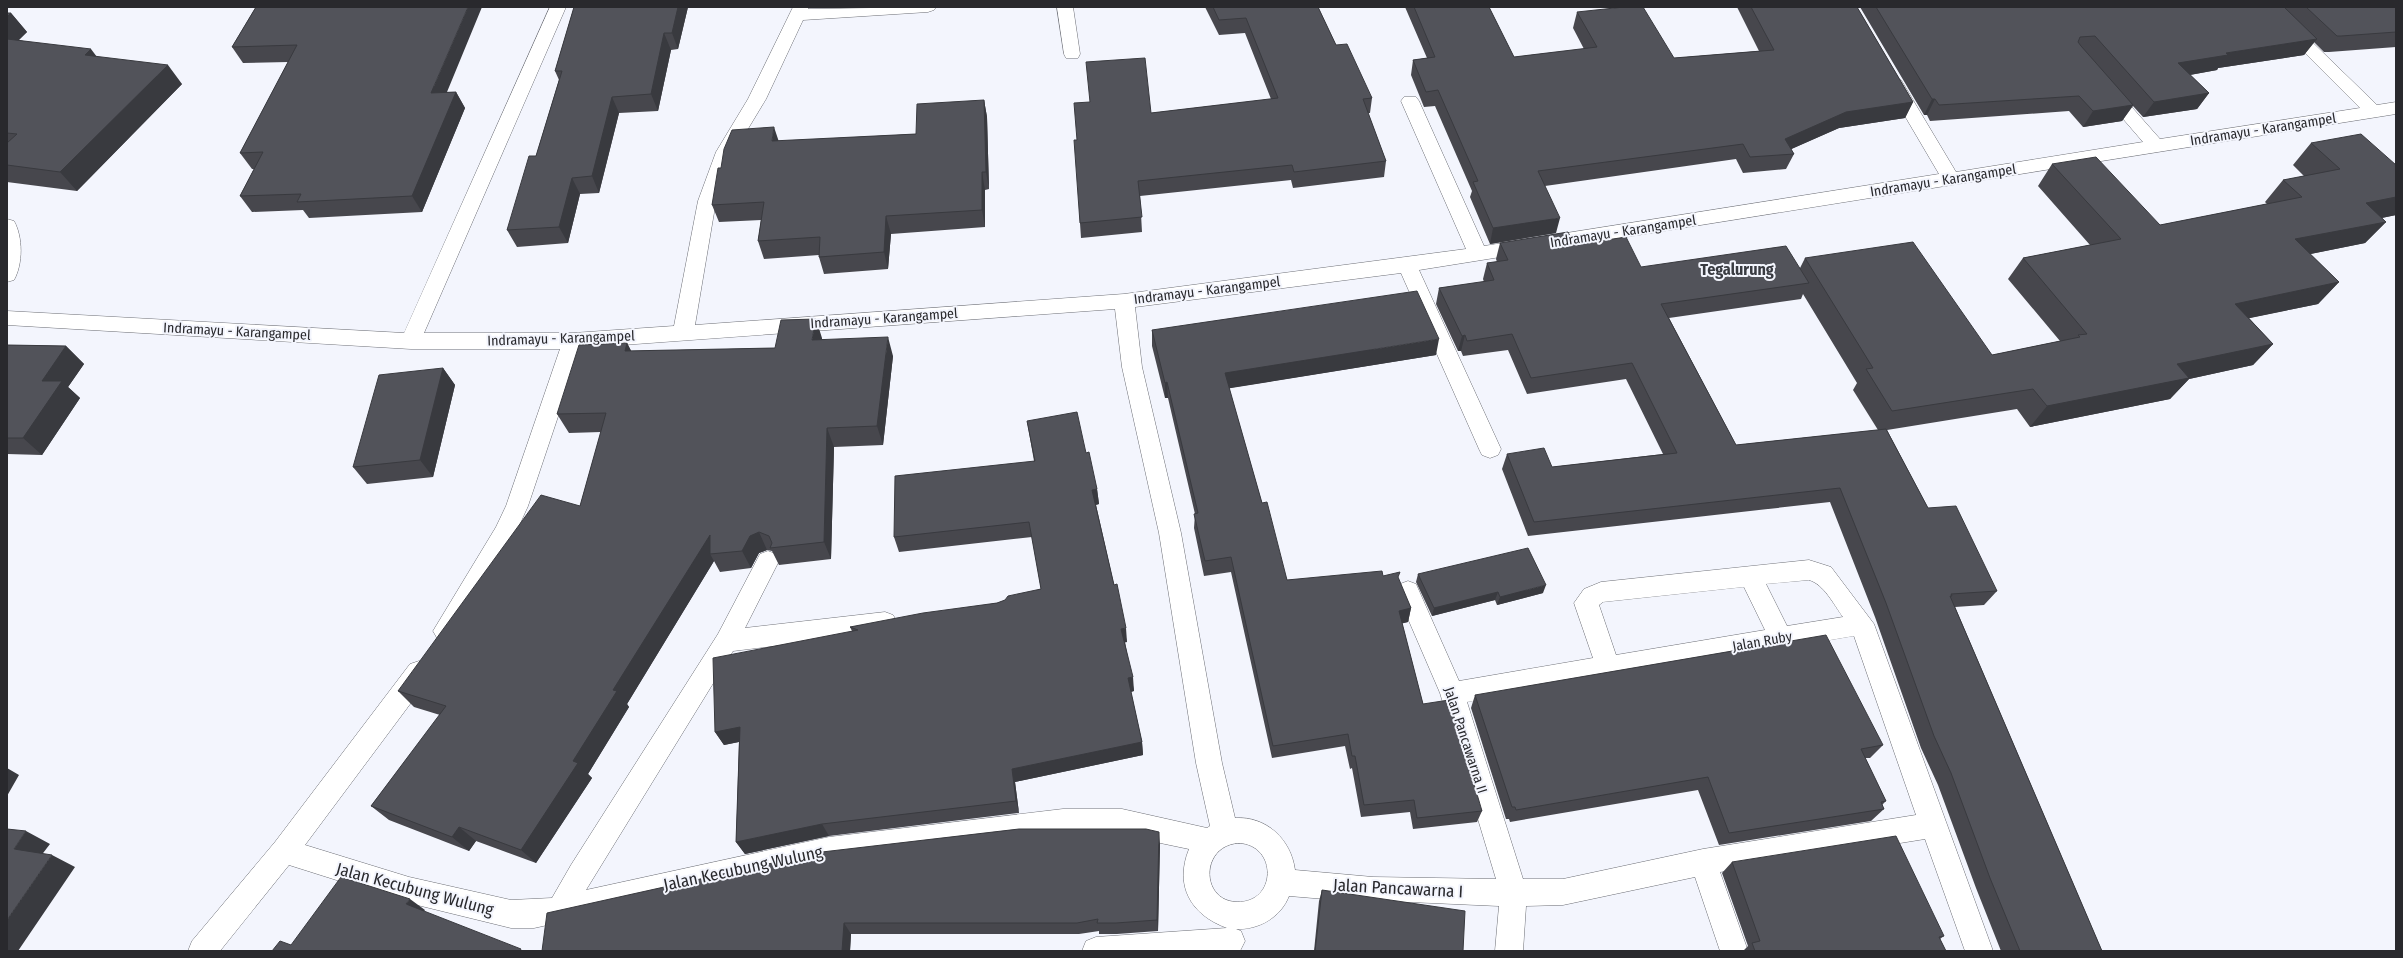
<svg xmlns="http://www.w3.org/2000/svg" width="2403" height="958" viewBox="0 0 2403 958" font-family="'Fira Sans Condensed',sans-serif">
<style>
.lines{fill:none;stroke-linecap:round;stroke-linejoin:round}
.street-casing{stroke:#6c6e75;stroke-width:1}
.street{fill:#fff;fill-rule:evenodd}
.wall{fill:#47474d;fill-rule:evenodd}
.shaded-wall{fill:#393a3f}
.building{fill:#52535a;stroke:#393a3f}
.labels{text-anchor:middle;stroke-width:4;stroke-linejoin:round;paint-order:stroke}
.street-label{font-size:14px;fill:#29292d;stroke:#f3f5fd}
.quarter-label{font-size:16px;font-weight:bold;fill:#393b41;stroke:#f3f5fd}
.near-street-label{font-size:17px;fill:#29292d;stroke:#f3f5fd}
</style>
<rect width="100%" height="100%" fill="#f3f5fd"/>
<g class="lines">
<!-- street casing -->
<g class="street-casing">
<path id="street" d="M550 7H566L424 333H573L674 326 698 201 716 152 748 99 793 7H809L808 9 936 7 934 10 928 12 803 20 766 99 734 152 716 201 695 325 1124 294 1466 249 1401 101 1404 97H1416L1419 101 1484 246 1939 174 1886 84 1889 80H1901L1956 172 2143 142 2099 91 2102 87H2114L2160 139 2360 108 2259 7H2276L2377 105 2396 102V114L1419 270 1501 449 1498 455 1490 458 1482 455 1479 449 1401 273 1135 307 1142 367 1181 533 1222 763 1235 818C1266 816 1291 839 1295 870L1373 877 1496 879 1440 693 1396 591 1400 584 1408 581 1416 584 1459 681 1593 658 1574 603 1584 589 1601 582 1809 560 1831 567 1874 624 1993 951H1965L1925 839 1720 872 1748 951H1720L1695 877 1563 905 1526 906 1523 951H1495L1499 906 1409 902 1373 903 1289 896C1281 917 1259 930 1236 929L1241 931 1245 941 1240 951H1082L1086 941 1096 937 1227 928C1191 915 1174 886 1189 849L1122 835H1063L829 863 534 928H511L409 903 289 865 220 951H188L192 941 275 842 410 664 419 661 428 664 431 672 428 680 305 845 409 877 511 900 552 898 571 865 718 634 760 554 768 551 776 554 779 561 745 628 885 612 893 615 897 622 893 629 885 632 733 651 586 890 829 837 1063 809H1122L1207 828 1210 826 1196 763 1159 533 1122 367 1115 309 581 348 528 506 513 539 453 638 445 641 437 638 433 631 496 527 506 506 560 349H411L7 325V311L404 333ZM1809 580C1824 584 1834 605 1843 617L1787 626 1766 584ZM1744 587 1765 630 1616 655 1599 605 1603 602ZM1854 636 1916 815 1703 849 1563 879H1523L1467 702ZM1239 843C1278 845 1277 903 1237 902 1200 901 1200 845 1239 843Z
M1057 7H1073L1080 54 1078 58H1066L1064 54Z
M7 219 14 221C23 237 23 264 14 280L7 282Z"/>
</g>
<!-- street -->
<use href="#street" class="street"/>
</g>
<!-- wall -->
<path class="wall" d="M256 7 447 92H456L465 108 422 212 309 218 303 210 252 212 240 196 254 169H252L240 153 288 62 243 63 232 47Z
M574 7H688L678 49 671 50 658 111 619 113 599 193 580 194 568 243 517 247 507 230 536 156 559 80 555 71Z
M1205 7H1318L1336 45 1372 98 1370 113H1368L1386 161 1384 177 1293 188 1291 180 1140 196 1142 232 1081 238 1080 223 1077 140 1090 102 1151 113 1271 99 1245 33 1219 35Z
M1405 7H1489L1514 57 1584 49 1573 28 1577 12 1674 58 1759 51 1737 7H1857L1913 102 1905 118 1839 128 1791 149 1794 154 1786 169 1743 173 1736 159 1545 186 1556 233 1490 244 1470 197 1472 191 1435 106 1424 107 1411 75 1413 60 1427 58Z
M1860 7H2396V47L2329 52H2324L2314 42 2304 55 2218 68 2217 70 2190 75 2209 93 2197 109 2143 117 2133 106 2122 121 2083 127 2069 111 1930 121 1927 115H1924Z
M7 13H11L27 32 19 40 97 57 182 84 77 191 7 182Z
M984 100 987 117 989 189 985 190V227L891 234 888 269 824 274 819 257V255L764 259 758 241 761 220 719 222 712 205 721 168 778 141 916 134Z
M2311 143 2396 165V215L2382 218 2386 222 2365 243 2310 254 2339 282 2318 304 2249 318 2273 344 2253 365 2189 379 2170 399 2030 427 2017 409 1887 430 1928 508 1997 591 1984 605 1955 607 2102 951H2001L1976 888 1938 785 1921 748 1875 617 1830 502 1528 536 1502 469 1507 454 1552 467 1663 454 1626 379 1527 394 1508 350 1463 356 1461 351H1458L1436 304 1439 288 1484 282 1483 279 1487 263 1497 262 1496 259 1500 243 1574 245 1641 267 1800 268 1805 258 1992 355 2060 341 2008 279 2023 258 2090 245 2038 186 2052 164 2160 225 2267 204 2265 202 2283 180 2304 176 2293 165ZM1803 294 1857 383 1853 390 1878 430 1736 445 1669 318 1801 299Z
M1152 330 1436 355 1229 388 1262 503 1287 580 1383 576 1398 579 1411 608 1408 622 1402 623 1423 704 1482 811 1477 822 1413 829 1410 812 1361 817 1352 768 1350 769 1345 746 1272 758 1231 572 1204 576 1194 528 1195 514 1168 398H1165L1152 346Z
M822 338V339L893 356 883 445 834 447 831 559 779 565 772 551 767 550 759 553 751 568 720 572 714 561 627 704 629 707 588 774 592 778 536 863 476 841 469 851 389 820 371 806 440 715 414 707 398 691 580 506 601 432 569 433 557 414 627 343 631 351 775 348Z
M7 345 66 346 84 364 68 387 80 398 42 455 7 454Z
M443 368 455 385 433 477 367 484 353 467Z
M1027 421 1086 453 1097 489 1099 504 1096 505 1127 642H1125L1134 691 1131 692 1142 742 1143 755 1015 782 1019 813 829 836 745 854 736 842 739 742 724 745 715 732 852 631 850 627 997 603 1041 589 1032 537 899 552 894 537 1034 461Z
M1418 574 1543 593 1497 605 1495 600 1432 616 1416 582Z
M1475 695 1883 745 1870 758H1865L1886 801 1882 805 1884 809 1871 821 1719 845 1698 790 1510 822 1509 819H1506L1471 708Z
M1160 844 1158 931 1117 934H1099V931L1079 934H851L850 951H542Z
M1732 862 1944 936 1940 939 1946 951H1743L1748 946 1722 873Z
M1322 890 1463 951H1314L1319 901Z"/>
<!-- shaded-wall -->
<path class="shaded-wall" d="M468 7H482L440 109 431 93Z
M678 7H688L678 49 672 33Z
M11 13 27 32 7 51V17Z
M664 33 671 50 658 111 651 94Z
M2317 39 2304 55 2218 68 2217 70 2167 79 2178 63 2226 53Z
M91 49 106 69 85 55Z
M168 65 182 84 77 191 60 172Z
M456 92 465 108 422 212 412 196Z
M2209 93 2197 109 2143 117 2154 102Z
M612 97 619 113 599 193 592 176Z
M1932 99H1935L1927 115H1924Z
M984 100 987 117 989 189 986 172Z
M1913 102 1905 118 1839 128 1778 155 1785 139 1846 112Z
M2133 105 2122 121 2083 127 2093 111Z
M774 127 780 145 772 141Z
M982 172 985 190V227L982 210Z
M572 178 580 194 568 243 559 227Z
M2396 197V215L2346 225 2366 203Z
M886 216 891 234 888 269 884 252Z
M1560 218 1556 233 1490 244 1493 228Z
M2386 222 2365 243 2276 261 2295 239Z
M2339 282 2318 304 2216 325 2235 304Z
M816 319 822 338 819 359 812 340Z
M1465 335 1461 351H1458L1462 336Z
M888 337 893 356 883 445 877 426Z
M1439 339 1436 355 1225 389V373Z
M627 343 637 362 625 351Z
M2273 344 2253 365 2189 379 2170 399 2030 427 2047 406 2177 364Z
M66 346 84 364 68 387 80 398 42 455 23 438 42 381Z
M443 368 455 385 433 477 420 460Z
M1167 382 1168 398H1165V383Z
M827 428 834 447 831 559 824 542Z
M1097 489 1099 504 1094 505 1092 490Z
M759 532 767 550 759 553 751 568 742 551 750 536Z
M710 535V554L714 561 627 704 629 707 588 774 592 778 536 863 521 850 573 761 613 690Z
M1546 585 1543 593 1497 605 1500 597Z
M1498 592 1495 600 1432 616 1434 608Z
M1411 608 1408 622 1396 625 1399 611Z
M1126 628 1127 642 1123 643 1121 629Z
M1133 677 1134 691 1129 692 1128 678Z
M740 727 748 740 724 745 715 732Z
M1142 742 1143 755 1015 782 1019 813 1016 801 1012 769Z
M7 768 19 775 7 796Z
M822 824 829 836 745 854 736 842Z
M459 827 476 841 469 851 452 837Z
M26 831 50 844 37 861 14 849Z
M1159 832 1160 844 1158 931 1157 920Z
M52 855 75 867 18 951H7V920Z
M410 899 425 910 422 915 406 904Z
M844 923 851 934 850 951H842Z"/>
<!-- building -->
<path class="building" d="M256 7H468L431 93 456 92 412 196 297 202 301 194 240 196 263 152 240 153 297 45 232 47Z
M574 7H678L672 33H664L651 94 612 97 592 176 572 178 559 227 507 230 529 156H536L562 71H555Z
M1213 7H1318L1336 45 1347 44 1372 98 1363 99 1386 161 1294 172 1292 165 1138 181 1142 217 1080 223 1074 140H1077L1074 103 1090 102 1086 62 1145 58 1151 113 1278 98 1246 18 1219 20Z
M1414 7H1489L1514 57 1597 47 1577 12 1624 7H1643L1674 58 1774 50 1751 7H1857L1913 102 1846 112 1785 139 1794 154 1750 157 1743 144 1538 171 1560 218 1493 228 1473 182 1478 181 1438 90 1426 92 1413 60 1435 57Z
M1876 7H2284L2317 39 2226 53 2228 55 2178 63 2209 93 2154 102 2095 36 2080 37 2078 42 2081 46 2133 105 2093 111 2079 96 1939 105 1935 99H1932Z
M2306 7H2396V32L2341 36H2337Z
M7 13H11L7 17Z
M7 39 91 49 85 55 168 65 60 172 7 165V143L17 134 7 133Z
M984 100 986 172H982V210L886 216 884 252 819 257 820 237 758 241 764 202 712 205 718 168H721L724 149 732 130 774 127 772 141 916 134 917 104Z
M2361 134 2396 165V197L2366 203 2386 222 2295 239 2339 282 2235 304 2273 344 2177 364 2189 378 2047 406 2033 389 1892 411 1866 369 1873 368 1805 258 1913 242 1992 355 2080 337 2078 335 2087 334 2023 258 2121 239 2052 164 2096 157 2160 225 2302 197 2283 180 2340 169 2311 143Z
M1568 232 1574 245 1626 237 1641 267 1786 246 1809 283 1661 304 1736 445 1886 429 1928 508 1956 506 1997 591 1951 594 1952 596H1950L2102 951H2020L1990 878 1951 773 1934 736 1886 603 1840 488 1534 522 1507 454 1544 448 1552 467 1677 453 1632 363 1531 378 1512 334 1467 341 1465 335 1462 336 1439 288 1494 280 1487 263 1508 260 1500 243Z
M1417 291 1439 339 1225 373 1262 503 1267 502 1287 580 1382 571 1383 576 1400 572 1398 577 1411 608 1399 611 1423 704 1449 700 1482 811 1417 818 1414 800 1364 805 1355 756H1352L1348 734 1273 746 1231 557 1205 561 1194 514 1198 513 1167 382 1165 383 1152 330Z
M816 319 812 340 888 337 877 426 827 428 824 542 770 548 772 543 769 536 759 532 750 536 742 551 710 554V535L613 690 617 691 573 761 578 763 521 850 459 827 452 837 371 806 446 706 398 691 541 495 580 506 606 413 557 414 579 345 627 343 625 351 775 348 781 320Z
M7 345 66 346 42 381H62L23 438H7Z
M443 368 420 460 353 467 379 375Z
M1077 412 1086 453 1089 452 1097 489 1092 490 1114 585 1117 584 1126 628 1121 629 1133 677 1128 678 1142 742 1012 769 1016 801 822 824 736 842 740 727 715 732 713 658 858 630 850 627 923 613 997 603 1005 600 1008 596 1041 589 1029 522 894 537 895 476 1035 461 1027 421Z
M1528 548 1546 585 1500 597 1498 592 1434 608 1418 574Z
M1826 635 1883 745 1861 749 1886 801 1881 802 1884 809 1729 833 1708 777 1516 810 1515 807H1512L1475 695Z
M7 829 26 831 14 849 52 855 7 920Z
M1019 829H1146L1159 832 1157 920 1116 923H1097L1098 919 1077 923H844L842 951H542L547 913 822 852Z
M1896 836 1944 936 1939 937 1946 951H1755L1752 943 1760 941 1732 862Z
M341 877 410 899 406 904 521 949 520 951H272L280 941 291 945Z
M1322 890 1465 911 1463 951H1315Z"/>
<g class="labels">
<!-- street labels -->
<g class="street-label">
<text transform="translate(2263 129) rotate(-9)" y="5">Indramayu - Karangampel</text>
<text transform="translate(1943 180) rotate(-9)" y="5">Indramayu - Karangampel</text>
<text transform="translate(1623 231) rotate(-9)" y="5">Indramayu - Karangampel</text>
<text transform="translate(1207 290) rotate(-7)" y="5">Indramayu - Karangampel</text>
<text transform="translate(884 318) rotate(-4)" y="5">Indramayu - Karangampel</text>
<text transform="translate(237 331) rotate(3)" y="5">Indramayu - Karangampel</text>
<text transform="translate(561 338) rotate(-2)" y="5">Indramayu - Karangampel</text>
<text transform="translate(1762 641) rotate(-10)" y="5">Jalan Ruby</text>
<text transform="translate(1466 740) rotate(72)" y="5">Jalan Pancawarna II</text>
</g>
<!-- quarter labels -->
<g class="quarter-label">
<text x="1737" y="275">Tegalurung</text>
</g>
<!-- near-street labels -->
<g class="near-street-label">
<text transform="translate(743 868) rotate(-12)" y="6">Jalan Kecubung Wulung</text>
<text transform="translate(1398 888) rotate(3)" y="6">Jalan Pancawarna I</text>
<text transform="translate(415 889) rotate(15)" y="6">Jalan Kecubung Wulung</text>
</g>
</g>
<!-- border -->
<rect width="2403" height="958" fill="none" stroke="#29292d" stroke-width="16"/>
</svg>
